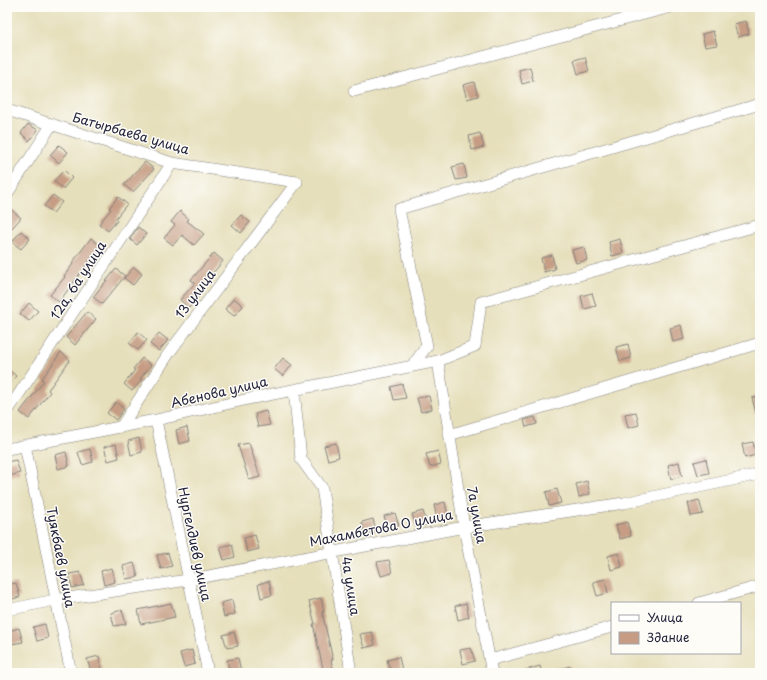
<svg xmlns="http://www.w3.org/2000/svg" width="767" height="680" viewBox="0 0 767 680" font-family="'Playpen Sans',sans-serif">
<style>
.building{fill:#c69d84}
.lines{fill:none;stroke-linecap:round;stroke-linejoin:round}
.minor-casing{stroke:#84807b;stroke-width:12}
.minor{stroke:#fff;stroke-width:11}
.labels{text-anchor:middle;stroke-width:3;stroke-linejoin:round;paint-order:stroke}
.street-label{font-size:13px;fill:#22223b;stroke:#fdfcf7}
</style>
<rect width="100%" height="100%" fill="#fdfcf7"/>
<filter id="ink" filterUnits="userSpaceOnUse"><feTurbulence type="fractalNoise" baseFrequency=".025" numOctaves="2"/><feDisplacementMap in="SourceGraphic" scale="8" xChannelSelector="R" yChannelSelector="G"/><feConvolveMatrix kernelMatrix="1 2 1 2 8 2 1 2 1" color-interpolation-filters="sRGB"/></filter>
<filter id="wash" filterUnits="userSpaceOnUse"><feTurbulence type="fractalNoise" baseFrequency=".012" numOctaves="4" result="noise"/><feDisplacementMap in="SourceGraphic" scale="16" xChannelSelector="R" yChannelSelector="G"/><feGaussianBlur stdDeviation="0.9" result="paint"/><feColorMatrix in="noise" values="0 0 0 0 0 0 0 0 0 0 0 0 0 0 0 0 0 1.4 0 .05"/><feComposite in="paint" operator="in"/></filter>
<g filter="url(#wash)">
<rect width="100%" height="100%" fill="#e6dfbb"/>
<g id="blocks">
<!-- building -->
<path class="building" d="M746 21 749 34 738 37 734 24Z
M713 31 717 45 705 47 702 34Z
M585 57 589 71 578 74 574 60Z
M530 67 533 81 522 84 519 70Z
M474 82 478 96 467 99 463 85Z
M28 124 38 130 29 141 21 133Z
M480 133 484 147 472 150 469 136Z
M59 145 68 152 59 163 50 155Z
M145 162 154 169 133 192 124 185Z
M464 164 467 178 456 180 452 167Z
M64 170 72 178 63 189 54 181Z
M53 195 62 202 53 213 44 206Z
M118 197 127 204 115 219 117 221 108 231 99 224 111 209 109 208Z
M12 210 21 218 12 228 7 225V216Z
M180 211 189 219 187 221 204 234 194 245 182 235 173 245 164 238 175 225 171 222Z
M241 215 250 222 241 233 232 225Z
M138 227 146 234 137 245 130 239Z
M21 231 30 239 21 249 12 242Z
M91 238 100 246 59 302 50 295 65 277 64 276 73 264 72 263Z
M620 239 623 253 612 256 609 242Z
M584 247 587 260 576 263 572 250Z
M214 253 223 261 195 294 198 297 189 308 180 300 195 283 191 280Z
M552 255 555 269 544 272 541 258Z
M134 267 142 274 133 285 124 278Z
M116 269 125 276 102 304 93 297Z
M592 293 596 306 584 309 581 296Z
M234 298 243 306 234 316 225 309Z
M29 303 38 311 29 321 20 314Z
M87 312 96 319 75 345 66 337Z
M681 325 684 339 673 342 670 328Z
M138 332 147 340 138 350 129 343Z
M159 333 168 340 159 351 150 344Z
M628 344 631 358 620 361 616 347Z
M61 352 70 360 48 390 50 392 29 419 20 412 44 381 42 379Z
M142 358 151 365 140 379 142 380 132 391 124 384 135 370 133 369Z
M283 358 292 365 283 376 274 369Z
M7 368 16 376 7 387Z
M402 384 406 398 394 400 391 387Z
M429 396 432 409 421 412 417 398Z
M760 396V420L758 421 752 398Z
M116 402 124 409 116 420 107 413Z
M266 411 270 425 258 427 255 414Z
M636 412 639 425 628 428 625 414Z
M535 417 537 424 526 427 524 420Z
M187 427 190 441 179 444 176 430Z
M139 438 142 452 131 455 128 441Z
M753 442 756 455 745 458 742 444Z
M249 443 260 477 249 480 238 445Z
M336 443 339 457 328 460 324 446Z
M116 444 119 458 108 461 104 447Z
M90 449 93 462 82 465 78 452Z
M438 451 441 464 430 467 426 454Z
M66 452 69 466 58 469 55 455Z
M706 459 709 473 698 475 694 462Z
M16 460 20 473 9 476 7 462Z
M679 462 682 476 671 479 668 465Z
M587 481 590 494 579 497 576 484Z
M557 489 561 503 549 506 546 492Z
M699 500 703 514 691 516 688 503Z
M445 502 448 516 437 519 434 505Z
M423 511 427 525 416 527 412 514Z
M395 513 399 526 388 529 384 516Z
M373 519 376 532 365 535 362 522Z
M627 522 631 536 620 539 616 525Z
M255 535 259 549 247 552 244 538Z
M232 544 235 557 224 560 220 547Z
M168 553 172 566 161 569 157 555Z
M619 553 622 567 611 570 608 556Z
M389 560 392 573 381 576 377 562Z
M134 563 138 577 126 579 123 566Z
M112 568 115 582 104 585 101 571Z
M80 572 84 585 72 588 69 574Z
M605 579 608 593 597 596 593 582Z
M269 581 272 595 261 598 258 584Z
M16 583 20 597 8 600 7 585Z
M321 598 324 612H322L333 660H331L334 673H324L313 624H315L309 601Z
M232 600 235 614 224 617 221 603Z
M171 603 175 617 141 624 138 610Z
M466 603 469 617 458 620 455 606Z
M122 610 126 624 114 626 111 613Z
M45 624 48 638 37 641 33 627Z
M19 628 23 642 11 644 8 631Z
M234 632 238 646 227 648 223 635Z
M372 632 375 645 364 648 360 634Z
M471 648 475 661 463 664 460 650Z
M192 650 195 664 184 667 180 653Z
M99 656 102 670 91 672 87 659Z
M399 657 402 670 391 673 387 660Z
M238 658 241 671 230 673 227 660Z
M540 666 542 673H522V671Z
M570 666 572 673H553L552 671Z"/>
</g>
</g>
<g filter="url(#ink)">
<use href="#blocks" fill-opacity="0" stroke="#84807b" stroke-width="1"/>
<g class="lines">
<!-- minor casing -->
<g class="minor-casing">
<path id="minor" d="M354 91 671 7
M7 110 172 163 297 182 169 353 121 427
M7 194 52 124
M438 361 464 527 492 673
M412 366 427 346 399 209 760 104
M294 390 301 459 322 488 351 673
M7 412 172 163
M156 420 208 673
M449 435 760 343
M25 445 71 673
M7 449 156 420 253 398 438 361 475 346 481 302 760 225
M699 603 760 586
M7 610 55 600 188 580 464 527 624 503 760 474
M490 660 612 627"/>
</g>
<!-- minor -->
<use href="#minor" class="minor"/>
</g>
</g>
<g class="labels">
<!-- street labels -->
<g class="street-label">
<text transform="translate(131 133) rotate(16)" y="5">Батырбаева улица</text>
<text transform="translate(78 280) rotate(-57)" y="5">12а, 6а улица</text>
<text transform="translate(195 294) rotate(-53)" y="5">13 улица</text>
<text transform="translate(219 392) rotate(-13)" y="5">Абенова улица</text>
<text transform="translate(477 515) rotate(80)" y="5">7а улица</text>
<text transform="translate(381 528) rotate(-11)" y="5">Махамбетова О улица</text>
<text transform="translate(195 544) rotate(78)" y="5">Нургелдиев улица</text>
<text transform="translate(61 557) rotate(79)" y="5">Туякбаев улица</text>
<text transform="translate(351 586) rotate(81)" y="5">4а улица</text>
</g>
</g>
<!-- margin -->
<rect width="767" height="680" fill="none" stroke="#fdfcf7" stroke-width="24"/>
<!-- legend -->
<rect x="611" y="602" width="130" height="52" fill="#fdfcf7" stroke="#a5a5ac"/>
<rect x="619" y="615" width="20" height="6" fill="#ffffff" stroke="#a5a5ac"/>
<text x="647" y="622" font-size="12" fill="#22223b">Улица</text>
<rect x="619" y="632" width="20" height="12" fill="#c69d84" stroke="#a5a5ac"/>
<text x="647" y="642" font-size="12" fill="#22223b">Здание</text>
</svg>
